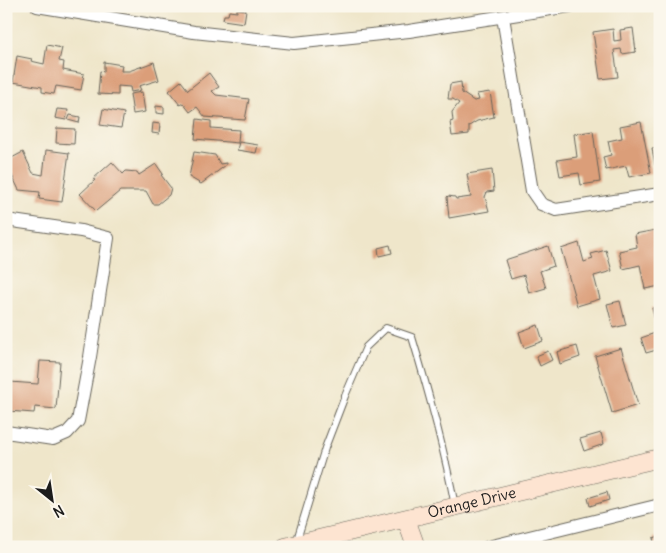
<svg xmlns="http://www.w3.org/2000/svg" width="666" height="553" viewBox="0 0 666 553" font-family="Delius,sans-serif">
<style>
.building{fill:#db9e79}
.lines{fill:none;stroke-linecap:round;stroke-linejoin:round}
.lane-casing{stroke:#666359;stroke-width:8}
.street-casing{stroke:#666359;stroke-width:14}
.secondary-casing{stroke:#666359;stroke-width:19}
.lane{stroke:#fff;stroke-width:6}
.street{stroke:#fff;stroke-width:12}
.secondary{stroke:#fde4d1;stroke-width:18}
.labels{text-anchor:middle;stroke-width:4;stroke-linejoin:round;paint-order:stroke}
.street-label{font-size:15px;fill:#1c1c1c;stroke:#fbf7ec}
</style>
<rect width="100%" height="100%" fill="#fbf7ec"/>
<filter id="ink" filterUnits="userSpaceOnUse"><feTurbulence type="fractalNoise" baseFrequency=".02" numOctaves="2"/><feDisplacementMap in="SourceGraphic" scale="10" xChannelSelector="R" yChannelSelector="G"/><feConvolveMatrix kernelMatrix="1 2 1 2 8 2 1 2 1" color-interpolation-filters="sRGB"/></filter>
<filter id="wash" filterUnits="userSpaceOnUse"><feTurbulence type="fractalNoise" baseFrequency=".0096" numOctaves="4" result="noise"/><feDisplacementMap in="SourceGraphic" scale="20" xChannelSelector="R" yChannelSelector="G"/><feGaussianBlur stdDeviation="1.12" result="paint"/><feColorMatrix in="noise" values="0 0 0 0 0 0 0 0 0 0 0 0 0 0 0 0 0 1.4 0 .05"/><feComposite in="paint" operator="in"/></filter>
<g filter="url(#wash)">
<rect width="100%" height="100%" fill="#efe6ca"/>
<g id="blocks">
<!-- building -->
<path class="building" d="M237 9 246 10 244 23 223 20 224 15H228L229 11 237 12Z
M633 28 636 52 622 54 621 49 614 50 618 77 600 79 593 32 613 29 614 41 621 40 620 30Z
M47 45 62 48 59 61 64 62 63 70 84 74 81 90 56 86 54 94 42 92V87L13 82 17 56 32 59 31 61 44 64Z
M104 62 122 65 121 71H129L154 62 159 80 139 86 141 90 131 92 130 87 118 86V95L98 94 100 71 104 72Z
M209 73 219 87 212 91 216 95 249 99 245 120 205 117 197 107 190 112 183 103 180 105 169 91 181 81 188 90Z
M461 82 462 93 474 101 479 100 477 94 490 92 494 117 477 121 469 126V134L452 136 450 122 453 121 452 112 459 103 453 99H448L450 84Z
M142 92 145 112 133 114 130 94Z
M156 106 164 107V114L156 113Z
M57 109 68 110 66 120 55 118Z
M103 109 124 113 121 128 100 125Z
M70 115 80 117 79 123 68 120Z
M197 119 211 121V128L239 130 238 143 195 139Z
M641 122 651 173 629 177 626 166 606 170 603 157 611 155 608 141 622 138 620 126Z
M153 123 160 124 159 134 152 133Z
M57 128 75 129 74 144 56 143Z
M593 131 600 182 581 185 579 173 560 176 557 160 577 157 574 134Z
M239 142 258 145 256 153 237 150Z
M660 147V164L655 165 652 148Z
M46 150 69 153 62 202 39 199 40 192 19 190 6 163V161L23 152 33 173 43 175Z
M194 152 215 155 220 164 226 163V165L201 184 189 177Z
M112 162 123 174 126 171 137 172 139 175 156 164 163 174 161 175 171 188 169 195 158 204H153L146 191H120L96 211 80 194 95 180 93 179Z
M492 170 494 191 487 192 485 197 489 211 449 218 447 197 448 196 455 197 456 199 471 197 467 174Z
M656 230 660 248V286L645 289 640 265 623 269 619 251 637 247 635 234Z
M579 243 584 262 593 259 591 254 606 250 612 271 594 276 600 299 577 306 561 249Z
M390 245 392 253 379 256 378 248Z
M548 246 554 266 540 271 546 288 529 293 524 275 511 279 505 260Z
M620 301 626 325 613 328 607 304Z
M660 307V320L655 321 652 308Z
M538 325 543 341 524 348 519 332Z
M655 333 660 349 646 353 641 338Z
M577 346 580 357 560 364 557 352Z
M621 348 638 405 612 413 595 356Z
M548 351 552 360 540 366 536 356Z
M40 361 60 362 56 409 35 407 34 413 8 411 10 382 38 384Z
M601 433 604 444 584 451 580 439Z
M607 492 609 500 590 506 588 498Z
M660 536V547H655L653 538Z"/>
</g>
</g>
<g filter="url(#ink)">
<use href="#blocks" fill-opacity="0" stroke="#666359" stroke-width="1"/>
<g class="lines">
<!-- lane casing -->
<g class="lane-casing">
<path id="lane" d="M296 543 325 448 345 396 366 347 386 328 412 337C429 393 444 449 455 506"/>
</g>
<!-- street casing -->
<g class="street-casing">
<path id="street" d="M37 6 194 32 294 43 409 31 570 6
M503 17 532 191 541 204 556 210 660 194
M6 220 81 231 108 238 90 357 78 421 67 433 53 439 6 432
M488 547 660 505"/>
</g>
<!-- secondary casing -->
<g class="secondary-casing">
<g id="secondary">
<path d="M406 519 416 547"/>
<path id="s1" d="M285 547 660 458"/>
</g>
</g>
<!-- lane -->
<use href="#lane" class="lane"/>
<!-- street -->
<use href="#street" class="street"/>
<!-- secondary -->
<use href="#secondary" class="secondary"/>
</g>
</g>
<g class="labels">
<!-- street labels -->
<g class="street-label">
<text dy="5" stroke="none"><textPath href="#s1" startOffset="192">Orange Drive</textPath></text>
</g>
</g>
<!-- margin -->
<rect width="666" height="553" fill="none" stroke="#fbf7ec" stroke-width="25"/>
<!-- north arrow -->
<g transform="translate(52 500) rotate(150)" stroke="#fbf7ec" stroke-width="4" paint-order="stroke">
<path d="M0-4L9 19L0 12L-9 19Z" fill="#1c1c1c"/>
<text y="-8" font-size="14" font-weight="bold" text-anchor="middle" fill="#1c1c1c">N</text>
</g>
</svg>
